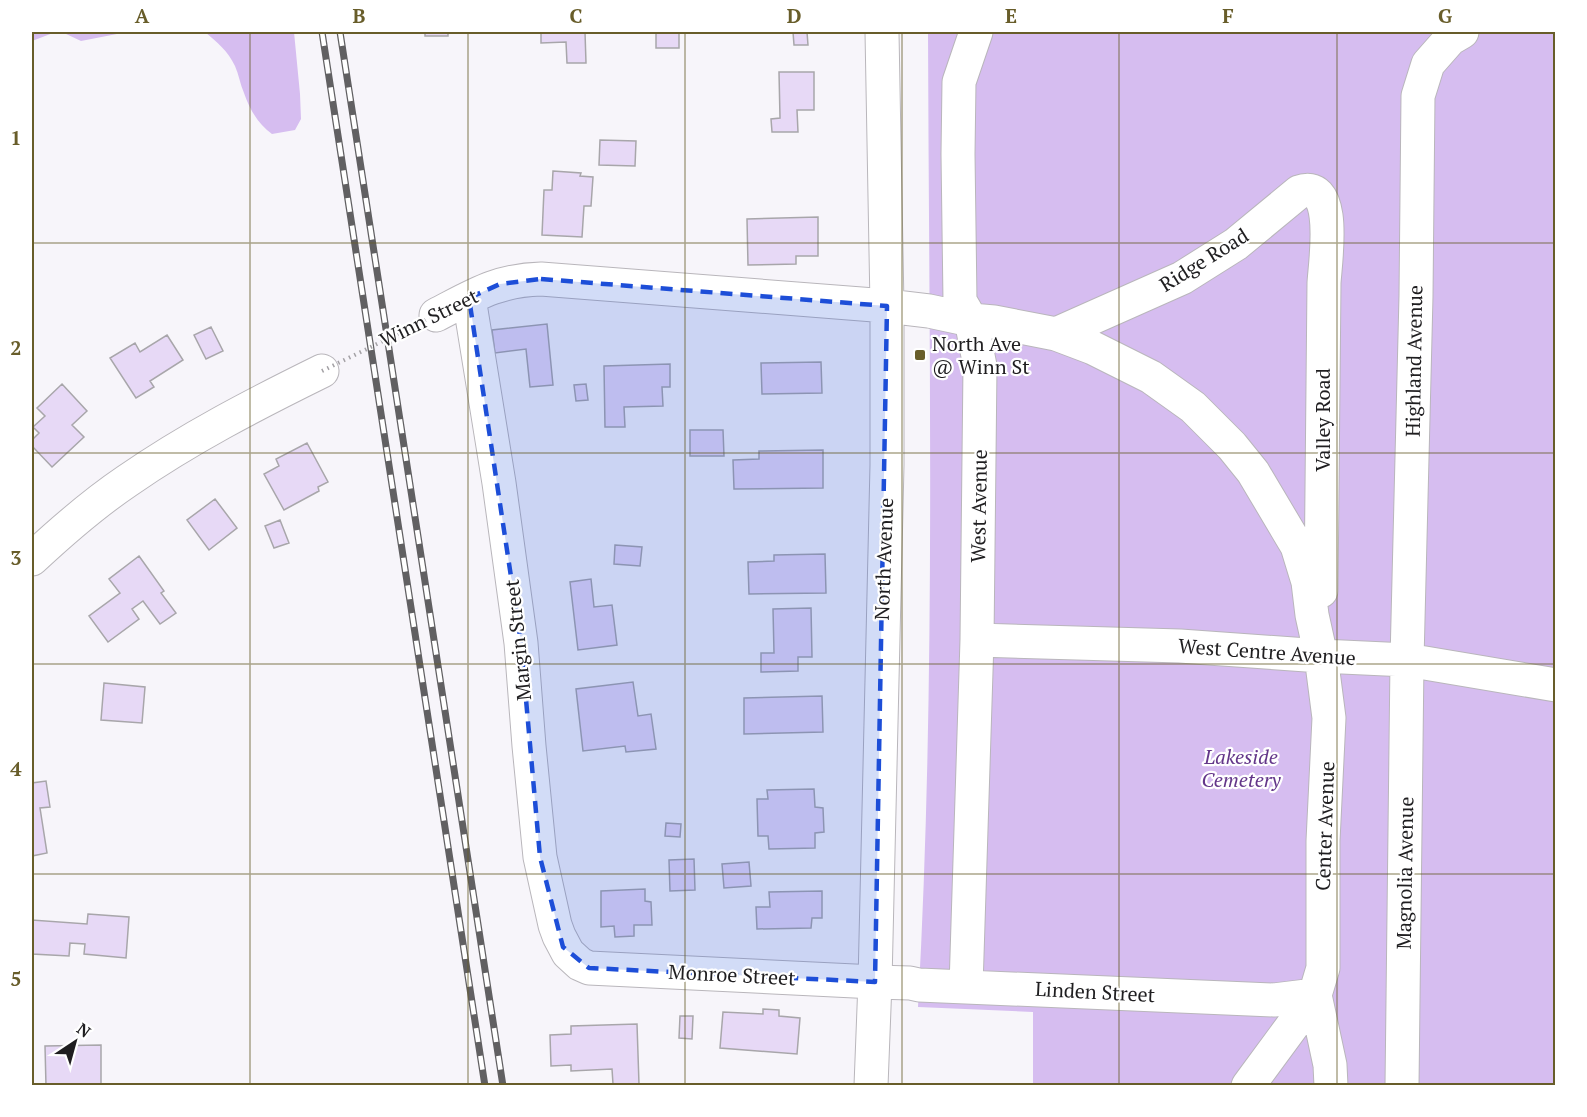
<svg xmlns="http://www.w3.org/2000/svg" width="1587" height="1117" viewBox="0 0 1587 1117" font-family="'PT Serif',serif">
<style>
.green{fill:#d6bdf0}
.building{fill:#e7d9f6;stroke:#a8a6aa;stroke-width:1.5}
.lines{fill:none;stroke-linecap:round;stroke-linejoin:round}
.minor-casing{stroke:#b9b6bb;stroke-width:35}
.minor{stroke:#fff;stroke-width:33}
.rail-casing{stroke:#616062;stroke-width:7}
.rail{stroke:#fff;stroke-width:4.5;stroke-dasharray:14;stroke-linecap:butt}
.path-bridge{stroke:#a3a1a5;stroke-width:4;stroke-dasharray:1.5 4.5;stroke-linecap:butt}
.marked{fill:#1d4ed8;fill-opacity:0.2;stroke:#1d4ed8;stroke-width:4.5;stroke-dasharray:12 8;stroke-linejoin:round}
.grid{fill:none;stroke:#685d2a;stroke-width:1.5;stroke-opacity:0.55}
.poi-dot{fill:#685d2a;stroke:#fff;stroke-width:2}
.labels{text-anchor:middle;stroke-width:4.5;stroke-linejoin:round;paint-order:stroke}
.street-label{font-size:20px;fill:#1f1e20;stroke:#fff}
.poi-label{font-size:20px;fill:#1f1e20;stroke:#fff;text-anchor:start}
.park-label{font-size:20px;font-style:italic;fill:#633689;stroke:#fff}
.neatline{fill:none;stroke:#685d2a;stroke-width:2}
.grid-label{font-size:20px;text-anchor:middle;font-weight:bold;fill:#685d2a}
</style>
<rect width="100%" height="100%" fill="#f7f5fa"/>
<!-- green -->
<path class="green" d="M32 32H127L81 41 64 33H53L32 41Z
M205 32H294L300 94 301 119 295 130 272 134C258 124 250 110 244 93 240 84 239 75 235 66 228 51 217 42 205 32Z
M928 32H1555V1085H1033V1012L918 1007C936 683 929 357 928 32Z"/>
<!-- building -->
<path class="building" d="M425 32H448V36H425Z
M541 32H585L586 63H567L566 42 541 43Z
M656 32H679V48H656Z
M793 32H807L808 45H794Z
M779 72H814V110H797L798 132H772L771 119 780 118Z
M600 140 636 141 635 166 599 165Z
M553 171 581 173 580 176 593 177 591 206H584L582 237 542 235 544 190H552Z
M818 217V256H796V264L748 265 747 219Z
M547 324 553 385 530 387 526 349 495 353 492 330Z
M211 327 223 351 206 359 194 335Z
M167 335 183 360 150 381 154 387 136 398 110 358 135 343 140 352Z
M821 362 822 393 762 394 761 363Z
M670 364V387H662L663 406 624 407 625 427H605L604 366Z
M62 384 87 411 72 425 84 437 52 467 32 446V440L39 433 33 427 45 416 37 408Z
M586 384 588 400 576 401 574 385Z
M690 430H723L724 456H690Z
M307 443 328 482 318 487 319 491 284 510 264 474 279 466 276 459Z
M823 450V488L734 489 733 460 759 459V451Z
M215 499 237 528 209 550 187 520Z
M280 520 289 543 274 548 265 526Z
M615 545 642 547 640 566 614 564Z
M825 554 826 593 749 594 748 562 774 561V555Z
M139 556 164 591 161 593 176 613 160 624 143 601 132 609 139 619 108 642 89 616 120 593 109 579Z
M591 579 594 607 612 605 617 645 578 650 570 582Z
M811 608 812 657H798V671L761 672V653H774L773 609Z
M633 682 638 716 651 714 656 749 626 752 625 746 583 751 576 689Z
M104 683 145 687 142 723 101 720Z
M822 696 823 732 744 734V698Z
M46 781 50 807 40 808 47 853 32 856V783Z
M814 789 815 807 823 808 824 832 815 833V848L769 849 768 836H758L757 799H768L767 790Z
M666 823 681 824 680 837 665 836Z
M694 859 695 890 670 891 669 860Z
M749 862 751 886 724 888 722 864Z
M645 889V901L651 902 652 925H634V936L615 937 614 926 601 927V891Z
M822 891V918H812L811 928 757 929 756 907H770L769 892Z
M88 914 129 917 126 958 84 954 85 944 70 943 69 956 32 954V920L87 924Z
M763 1009 779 1010V1016L800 1018 797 1054 720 1048 723 1012 763 1014Z
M680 1016H693L692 1039 679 1038Z
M637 1024 639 1084H613L612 1069 571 1071V1065L551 1066 550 1035 571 1034V1026Z
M101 1045V1086H46L45 1046Z"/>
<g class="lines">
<!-- minor casing -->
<g class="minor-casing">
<path id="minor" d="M469 298 499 483 521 643 529 746 540 857 555 925 559 936 568 953 580 964 589 968 875 982 910 983 919 985 1274 1000 1315 995
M436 315C473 296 497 280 541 279L887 306 929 311 971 320 994 322 1056 334 1093 348 1151 377 1193 407 1232 446 1253 472 1297 546 1308 582 1312 615 1321 656 1329 718 1323 841V968L1315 995 1248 1086
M1056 334 1182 278 1236 244 1299 192C1339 177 1325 263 1324 283L1321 591
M32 559C62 531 93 504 127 481 189 438 255 404 322 371
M977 640 1180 646 1321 656 1407 660 1556 685
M966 987 977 640 980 366 971 320 960 301 958 154 959 82 976 32
M1315 995 1330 1065 1331 1086
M871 1086 875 982 887 465V306L882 32
M1402 1086 1407 660 1416 296 1418 96 1428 64 1450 39 1462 32"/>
</g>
<!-- minor -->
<use href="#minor" class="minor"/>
<!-- rail casing -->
<g class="rail-casing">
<path id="rail" d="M322 32 485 1086
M340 32 503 1086"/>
</g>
<!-- rail -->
<use href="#rail" class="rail"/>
<!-- path-bridge -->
<path class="path-bridge" d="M322 371 436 315"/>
</g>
<!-- marked area -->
<path class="marked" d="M541 279 887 306 875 982 589 968 563 947 540 857 521 643 469 298 500 284Z"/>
<!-- grid -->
<path class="grid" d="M250 32V1086M468 32V1086M685 32V1086M902 32V1086M1119 32V1086M1337 32V1086M32 243H1556M32 453H1556M32 664H1556M32 874H1556"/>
<!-- markers -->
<rect class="poi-dot" x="914" y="349" width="12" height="12" rx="3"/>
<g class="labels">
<!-- street labels -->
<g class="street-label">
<text transform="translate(1204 260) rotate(-32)" y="7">Ridge Road</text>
<text transform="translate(429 318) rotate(-26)" y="7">Winn Street</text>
<text transform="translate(1414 361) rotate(-89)" y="7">Highland Avenue</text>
<text transform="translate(1323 420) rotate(-90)" y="7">Valley Road</text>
<text transform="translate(979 506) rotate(-89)" y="7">West Avenue</text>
<text transform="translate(884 559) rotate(-88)" y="7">North Avenue</text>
<text transform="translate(518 640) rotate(-96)" y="7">Margin Street</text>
<text transform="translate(1267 652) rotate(4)" y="7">West Centre Avenue</text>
<text transform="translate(1325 826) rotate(-88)" y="7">Center Avenue</text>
<text transform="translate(1405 873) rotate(-89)" y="7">Magnolia Avenue</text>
<text transform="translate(732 975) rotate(3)" y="7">Monroe Street</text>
<text transform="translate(1095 992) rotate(3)" y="7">Linden Street</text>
</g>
<!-- poi labels -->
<g class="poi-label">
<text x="932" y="351">North Ave<tspan x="932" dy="23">@ Winn St</tspan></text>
</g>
<!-- park labels -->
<g class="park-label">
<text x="1241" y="764">Lakeside<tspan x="1241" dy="23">Cemetery</tspan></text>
</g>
</g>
<!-- border -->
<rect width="1587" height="1117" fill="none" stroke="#ffffff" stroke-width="66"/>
<!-- north arrow -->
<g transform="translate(75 1042) rotate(36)" stroke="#ffffff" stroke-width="4.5" paint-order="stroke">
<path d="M0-4.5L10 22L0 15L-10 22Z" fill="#1f1e20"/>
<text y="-9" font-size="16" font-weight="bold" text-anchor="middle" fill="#1f1e20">N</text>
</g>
<rect x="33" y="33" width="1521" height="1051" class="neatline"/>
<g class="grid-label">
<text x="142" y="23">A</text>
<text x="359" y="23">B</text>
<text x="576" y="23">C</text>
<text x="794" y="23">D</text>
<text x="1011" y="23">E</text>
<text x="1228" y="23">F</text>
<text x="1445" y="23">G</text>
<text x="16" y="145">1</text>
<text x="16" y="355">2</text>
<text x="16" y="565">3</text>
<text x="16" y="776">4</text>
<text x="16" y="986">5</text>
</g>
</svg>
